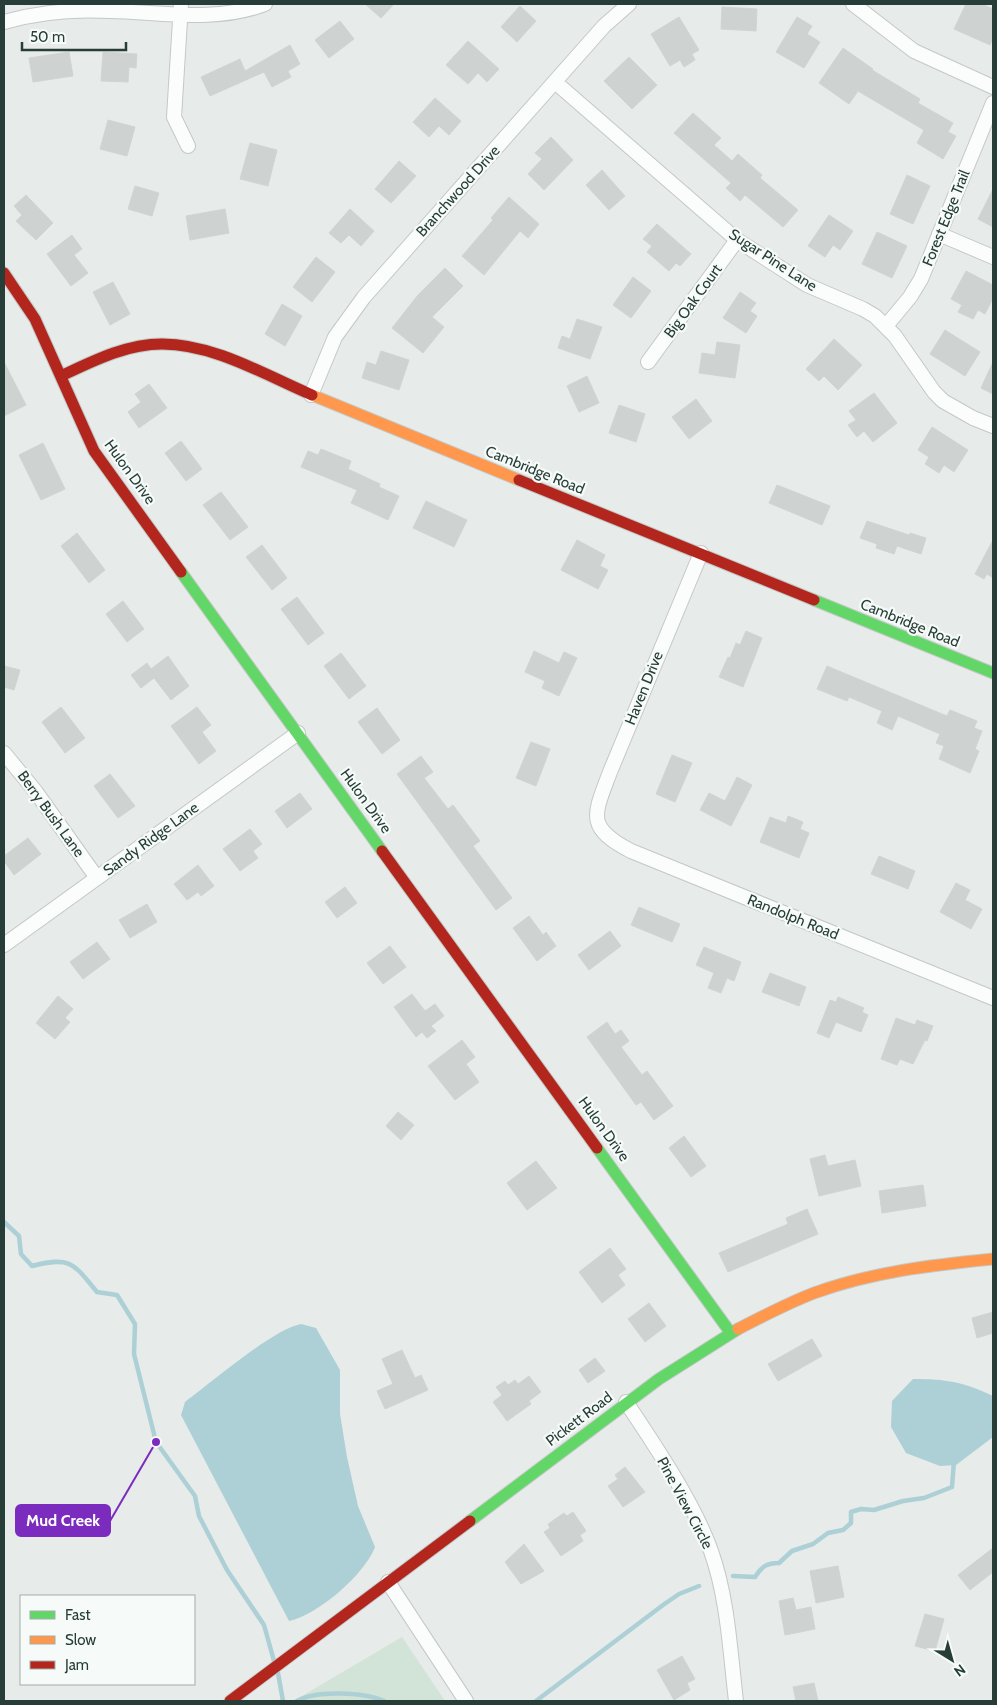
<svg xmlns="http://www.w3.org/2000/svg" width="997" height="1705" viewBox="0 0 997 1705" font-family="Cabin,sans-serif">
<style>
.green{fill:#d2e3d7}
.water{fill:#acd0d5}
.lines{fill:none;stroke-linecap:round;stroke-linejoin:round}
.stream{stroke:#acd0d5;stroke-width:4.5}
.building{fill:#ced3d1;stroke:#d0d4d2}
.street-casing{stroke:#c4c8c6;stroke-width:16}
.fast-casing{stroke:#c3c9c6;stroke-width:13}
.slow-casing{stroke:#c3c9c6;stroke-width:13}
.jam-casing{stroke:#c3c9c6;stroke-width:13}
.street{stroke:#fbfcfc;stroke-width:14}
.fast{stroke:#63d668;stroke-width:11}
.slow{stroke:#ff974d;stroke-width:11}
.jam{stroke:#b3261e;stroke-width:11}
.labels{text-anchor:middle;stroke-width:4.5;stroke-linejoin:round;paint-order:stroke}
.street-label{font-size:15px;fill:#263e37;stroke:#f6faf8}
.leader{fill:none;stroke:#7b2cbf;stroke-width:2}
.callout-dot{fill:#7b2cbf;stroke:#f6faf8;stroke-width:2}
.callout{fill:#7b2cbf;stroke:#7b2cbf;stroke-width:2}
.callout-label{font-size:16px;text-anchor:middle;font-weight:bold;fill:#fff}
</style>
<rect width="100%" height="100%" fill="#e7ebe9"/>
<!-- green -->
<path class="green" d="M402 1637 445 1701H293L297 1699Z"/>
<!-- water -->
<path class="water" d="M301 1324 316 1328 340 1370V1414L347 1457 358 1506 375 1547C365 1574 318 1615 289 1621L181 1415 185 1402C211 1383 273 1329 301 1324Z
M913 1379C946 1379 964 1382 993 1396V1437L956 1465 940 1466 906 1453 891 1427 892 1401Z"/>
<g class="lines">
<!-- stream -->
<path class="stream" d="M4 1222 19 1236 21 1254 32 1266C71 1256 73 1263 97 1292L117 1295 135 1324 134 1354 156 1442 195 1496 199 1516 227 1570 264 1625 274 1661
M733 1576 755 1577C762 1566 767 1563 779 1563L792 1551 813 1544 828 1533 843 1530 851 1523V1512L861 1509 874 1510 903 1501 924 1498 952 1487 954 1461
M278 1673 283 1701
M297 1701C316 1690 364 1692 384 1701
M536 1701 663 1605 679 1594 699 1586"/>
</g>
<!-- building -->
<path class="building" d="M365 4H394L381 18Z
M966 4H982L993 9V38L990 45 954 29Z
M520 6 536 21 517 42 501 27Z
M722 7 757 9 756 31 721 29Z
M679 17 699 50 692 54 695 60 684 67 680 60 670 66 651 34Z
M797 17 812 26 807 34 820 42 804 68 776 52Z
M340 21 354 39 329 58 315 40Z
M468 41 499 69 487 82 478 73 468 84 446 65Z
M290 45 300 64 288 71 291 77 272 87 264 72 210 96 201 77 240 59 245 71Z
M843 48 873 69 872 70 920 99 918 103 953 123 948 132 956 136 943 159 917 143 924 130 858 91 849 104 819 83Z
M69 52 73 76 33 82 29 58Z
M103 52 137 54 136 68 129 67 128 82 101 81Z
M629 57 657 85 632 109 604 81Z
M435 98 461 121 449 135 439 126 429 137 413 122Z
M693 113 721 138 714 145 732 161 738 154 762 175 760 178 798 210 783 227 745 195 740 201 726 188 731 183 674 133Z
M108 120 135 127 127 156 100 149Z
M551 137 573 160 544 190 528 174 542 159 535 153Z
M250 143 277 150 268 186 240 179Z
M399 161 416 176 391 203 375 189Z
M602 170 625 196 609 210 586 185Z
M907 175 930 186 913 224 890 214Z
M135 186 159 193 152 216 128 209Z
M993 189V227L978 219Z
M26 195 53 223 36 240 16 221 22 215 14 206Z
M509 197 539 224 528 238 520 231 484 275 462 256 493 220 491 218Z
M225 209 229 233 190 240 186 216Z
M350 209 374 231 361 246 349 235 341 243 329 233Z
M829 215 853 231 840 250 833 245 825 257 808 246Z
M657 224 691 254 680 266 676 263 669 271 647 252 652 246 643 239Z
M877 232 907 246 892 278 862 264Z
M72 235 82 249 74 255 88 273 71 286 47 254Z
M316 257 335 272 312 302 293 287Z
M445 268 463 286 432 317 444 327 423 353 392 328 418 295Z
M966 271 993 285V298L985 314 978 310 973 319 958 312 962 305 951 299Z
M633 277 651 291 631 318 613 305Z
M113 282 130 314 110 325 93 292Z
M740 292 756 303 750 311 757 316 746 333 723 318Z
M282 304 302 316 285 346 265 334Z
M577 319 602 327 590 359 558 348 562 336 570 339Z
M945 330 980 352 965 376 930 354Z
M834 339 862 365 838 390 824 376 819 381 806 369Z
M717 342 740 345 735 378 699 373 702 353 715 355Z
M381 351 409 360 399 390 362 378 367 362 376 365Z
M4 362 26 405 4 416Z
M993 362V394L981 388Z
M587 376 599 403 579 412 567 386Z
M149 384 167 408 139 428 128 412 141 402 135 394Z
M874 393 897 423 873 442 864 431 857 437 848 425 856 420 849 411Z
M696 399 712 421 689 439 672 417Z
M619 405 645 414 636 442 609 433Z
M932 427 968 450 954 472 944 465 939 473 925 464 929 457 918 450Z
M181 441 202 469 186 481 165 453Z
M43 443 65 489 41 500 19 455Z
M321 449 351 461 348 469 380 484 379 487 399 496 388 520 351 503 357 490 301 467 308 451 318 455Z
M777 485 830 506 822 525 769 503Z
M221 492 248 527 230 540 203 505Z
M426 501 467 520 454 547 413 528Z
M867 521 909 535 910 533 926 538 921 554 897 546 894 554 876 548 877 544 860 538Z
M77 533 105 570 89 583 61 546Z
M577 540 605 555 600 566 608 570 598 589 561 570Z
M993 540V578L987 574 984 579 975 574Z
M262 545 287 578 272 590 246 557Z
M297 597 324 633 308 645 281 609Z
M123 601 144 629 127 642 106 614Z
M746 631 762 638 743 687 719 677 728 657 730 658 736 643 740 645Z
M534 651 559 663 564 652 577 658 559 696 542 688 545 681 525 672Z
M341 653 366 686 349 699 324 666Z
M168 656 189 686 171 700 154 678 141 688 131 675 147 663 151 669Z
M4 666 20 670 14 690 4 687Z
M827 666 947 716 950 710 977 721 974 728 982 731 975 749 979 751 970 773 939 759 944 746 936 743 940 734 898 716 892 730 877 723 882 711 849 697 847 701 817 689Z
M61 707 85 738 65 753 42 722Z
M197 707 211 725 202 732 216 751 199 764 171 726Z
M377 708 400 740 382 754 358 722Z
M531 742 550 749 536 786 516 778Z
M672 755 692 763 675 802 656 794Z
M421 756 433 772 424 778 448 809 453 805 480 841 473 846 512 898 496 910 397 774Z
M110 774 135 806 118 818 94 786Z
M737 777 752 785 731 826 700 810 709 793 725 801Z
M300 793 312 809 287 828 275 811Z
M788 816 803 822 800 829 809 833 799 858 760 842 770 817 786 823Z
M250 829 262 844 253 851 258 858 240 871 223 849Z
M28 838 41 854 14 875 4 861V856Z
M879 856 915 871 908 889 871 874Z
M198 865 214 886 201 896 198 892 187 900 174 884Z
M956 883 970 890 965 900 982 909 971 929 940 912Z
M345 887 357 903 337 918 325 902Z
M147 904 157 922 130 938 119 920Z
M639 907 680 924 672 942 631 925Z
M529 916 543 935 546 932 556 946 537 961 513 928Z
M610 931 621 946 589 970 578 955Z
M97 942 110 959 83 979 70 962Z
M390 946 406 967 383 984 367 963Z
M704 947 741 962 734 981 727 978 721 993 708 988 714 973 696 965Z
M770 973 806 987 799 1006 762 992Z
M412 994 425 1011 435 1004 444 1016 431 1026 436 1031 427 1038 422 1032 416 1037 394 1007Z
M58 996 73 1009 65 1018 70 1022 55 1039 36 1023Z
M838 997 864 1008 862 1012 868 1015 861 1032 836 1022 829 1038 817 1033 830 1000 836 1002Z
M896 1018 915 1025 917 1020 933 1026 927 1041 925 1040 913 1064 900 1059 897 1065 881 1059Z
M607 1022 615 1034 621 1030 629 1041 621 1047 642 1075 647 1071 673 1106 654 1120 641 1102 636 1105 587 1037Z
M462 1040 475 1057 466 1064 479 1082 455 1100 428 1066Z
M398 1112 414 1125 401 1140 386 1126Z
M684 1136 706 1166 691 1177 669 1148Z
M825 1155 828 1166 855 1160 861 1186 819 1196 810 1159Z
M536 1161 557 1188 527 1210 507 1183Z
M923 1185 926 1206 882 1213 879 1191Z
M807 1209 818 1234 728 1272 719 1253 788 1224 786 1218Z
M610 1248 626 1269 618 1275 625 1285 602 1303 579 1272Z
M649 1303 666 1326 645 1342 628 1319Z
M993 1312V1333L977 1338 972 1318Z
M812 1339 822 1356 778 1381 768 1364Z
M402 1350 415 1378 421 1375 428 1390 385 1409 377 1391 393 1384 382 1359Z
M595 1358 605 1371 588 1383 579 1370Z
M529 1376 541 1392 529 1401 531 1404 507 1421 493 1402 502 1395 496 1387 505 1381 508 1385 515 1380 518 1384Z
M625 1467 645 1492 623 1507 608 1486 618 1479 615 1475Z
M573 1512 586 1531 580 1535 583 1541 561 1556 544 1532 550 1528 548 1524 564 1513 567 1516Z
M524 1544 544 1571 521 1584 505 1562Z
M993 1548V1572L970 1590 958 1575Z
M838 1566 844 1597 816 1603 810 1571Z
M793 1598 796 1610 811 1607 815 1629 785 1635 779 1601Z
M925 1614 944 1619 935 1651 915 1646Z
M682 1656 695 1679 687 1683 690 1690 674 1700 657 1670Z
M814 1683 818 1701H796L793 1687Z"/>
<g class="lines">
<!-- street casing -->
<g class="street-casing">
<path id="street" d="M181 4 174 117 188 146
M853 4 914 51 993 87
M4 22C38 12 74 9 110 11 162 12 214 23 265 4
M555 82 737 240 807 285 863 309 875 316 895 336 934 392 943 401 973 418 993 426
M939 234 993 257
M886 326 910 297 921 279 993 103
M648 362 737 240
M311 395 335 337 364 297 604 26 629 4
M701 553 610 772C594 815 585 827 631 851L993 998
M4 753 36 792 97 878
M4 945 298 733
M626 1402C654 1444 694 1503 711 1551 728 1599 730 1651 736 1701
M388 1582 466 1701"/>
</g>
<!-- fast casing -->
<g class="fast-casing">
<path id="fast" d="M181 572 382 851
M814 600 993 673
M597 1148 730 1332
M470 1521 659 1379 738 1329"/>
</g>
<!-- slow casing -->
<g class="slow-casing">
<path id="slow" d="M312 395 519 480
M738 1329C763 1316 788 1303 814 1293 872 1272 932 1265 993 1259"/>
</g>
<!-- jam casing -->
<g class="jam-casing">
<path id="jam" d="M4 273 35 319 94 451 181 572
M61 376C93 361 126 344 162 344 214 344 265 375 312 395
M519 480 814 600
M382 851 597 1148
M230 1701 470 1521"/>
</g>
<!-- street -->
<use href="#street" class="street"/>
<!-- fast -->
<use href="#fast" class="fast"/>
<!-- slow -->
<use href="#slow" class="slow"/>
<!-- jam -->
<use href="#jam" class="jam"/>
</g>
<g class="labels">
<!-- street labels -->
<g class="street-label">
<text transform="translate(458 191) rotate(-48)" y="5">Branchwood Drive</text>
<text transform="translate(946 218) rotate(-68)" y="5">Forest Edge Trail</text>
<text transform="translate(773 260) rotate(33)" y="5">Sugar Pine Lane</text>
<text transform="translate(693 301) rotate(-54)" y="5">Big Oak Court</text>
<text transform="translate(535 470) rotate(22)" y="5">Cambridge Road</text>
<text transform="translate(130 472) rotate(54)" y="5">Hulon Drive</text>
<text transform="translate(910 623) rotate(22)" y="5">Cambridge Road</text>
<text transform="translate(644 688) rotate(-68)" y="5">Haven Drive</text>
<text transform="translate(366 801) rotate(54)" y="5">Hulon Drive</text>
<text transform="translate(51 814) rotate(54)" y="5">Berry Bush Lane</text>
<text transform="translate(151 839) rotate(-36)" y="5">Sandy Ridge Lane</text>
<text transform="translate(793 917) rotate(22)" y="5">Randolph Road</text>
<text transform="translate(604 1129) rotate(54)" y="5">Hulon Drive</text>
<text transform="translate(579 1419) rotate(-37)" y="5">Pickett Road</text>
<text transform="translate(685 1503) rotate(62)" y="5">Pine View Circle</text>
</g>
</g>
<!-- callouts -->
<path class="leader" d="M156 1442L110 1521"/>
<circle class="callout-dot" cx="156" cy="1442" r="5"/>
<rect class="callout" x="16" y="1505" width="94" height="31" rx="5"/>
<g class="callout-label">
<text x="63" y="1526">Mud Creek</text>
</g>
<!-- border -->
<rect width="997" height="1705" fill="none" stroke="#263e37" stroke-width="10"/>
<!-- legend -->
<rect x="20" y="1595" width="175" height="90" fill="#f6faf8" stroke="#a3afab"/>
<rect x="30" y="1611" width="25" height="8" fill="#63d668" stroke="#a3afab"/>
<text x="65" y="1620" font-size="15" fill="#263e37">Fast</text>
<rect x="30" y="1636" width="25" height="8" fill="#ff974d" stroke="#a3afab"/>
<text x="65" y="1645" font-size="15" fill="#263e37">Slow</text>
<rect x="30" y="1661" width="25" height="8" fill="#b3261e" stroke="#a3afab"/>
<text x="65" y="1670" font-size="15" fill="#263e37">Jam</text>
<!-- north arrow -->
<g transform="translate(952 1660) rotate(143)" stroke="#f6faf8" stroke-width="4" paint-order="stroke">
<path d="M0-4L9 19L0 12L-9 19Z" fill="#263e37"/>
<text y="-8" font-size="14" font-weight="bold" text-anchor="middle" fill="#263e37">N</text>
</g>
<!-- scale -->
<path d="M22 42v8h104v-8" fill="none" stroke="#263e37" stroke-width="2.5"/>
<text x="30" y="42" font-size="15" fill="#263e37" stroke="#f6faf8" stroke-width="4" paint-order="stroke">50 m</text>
</svg>
